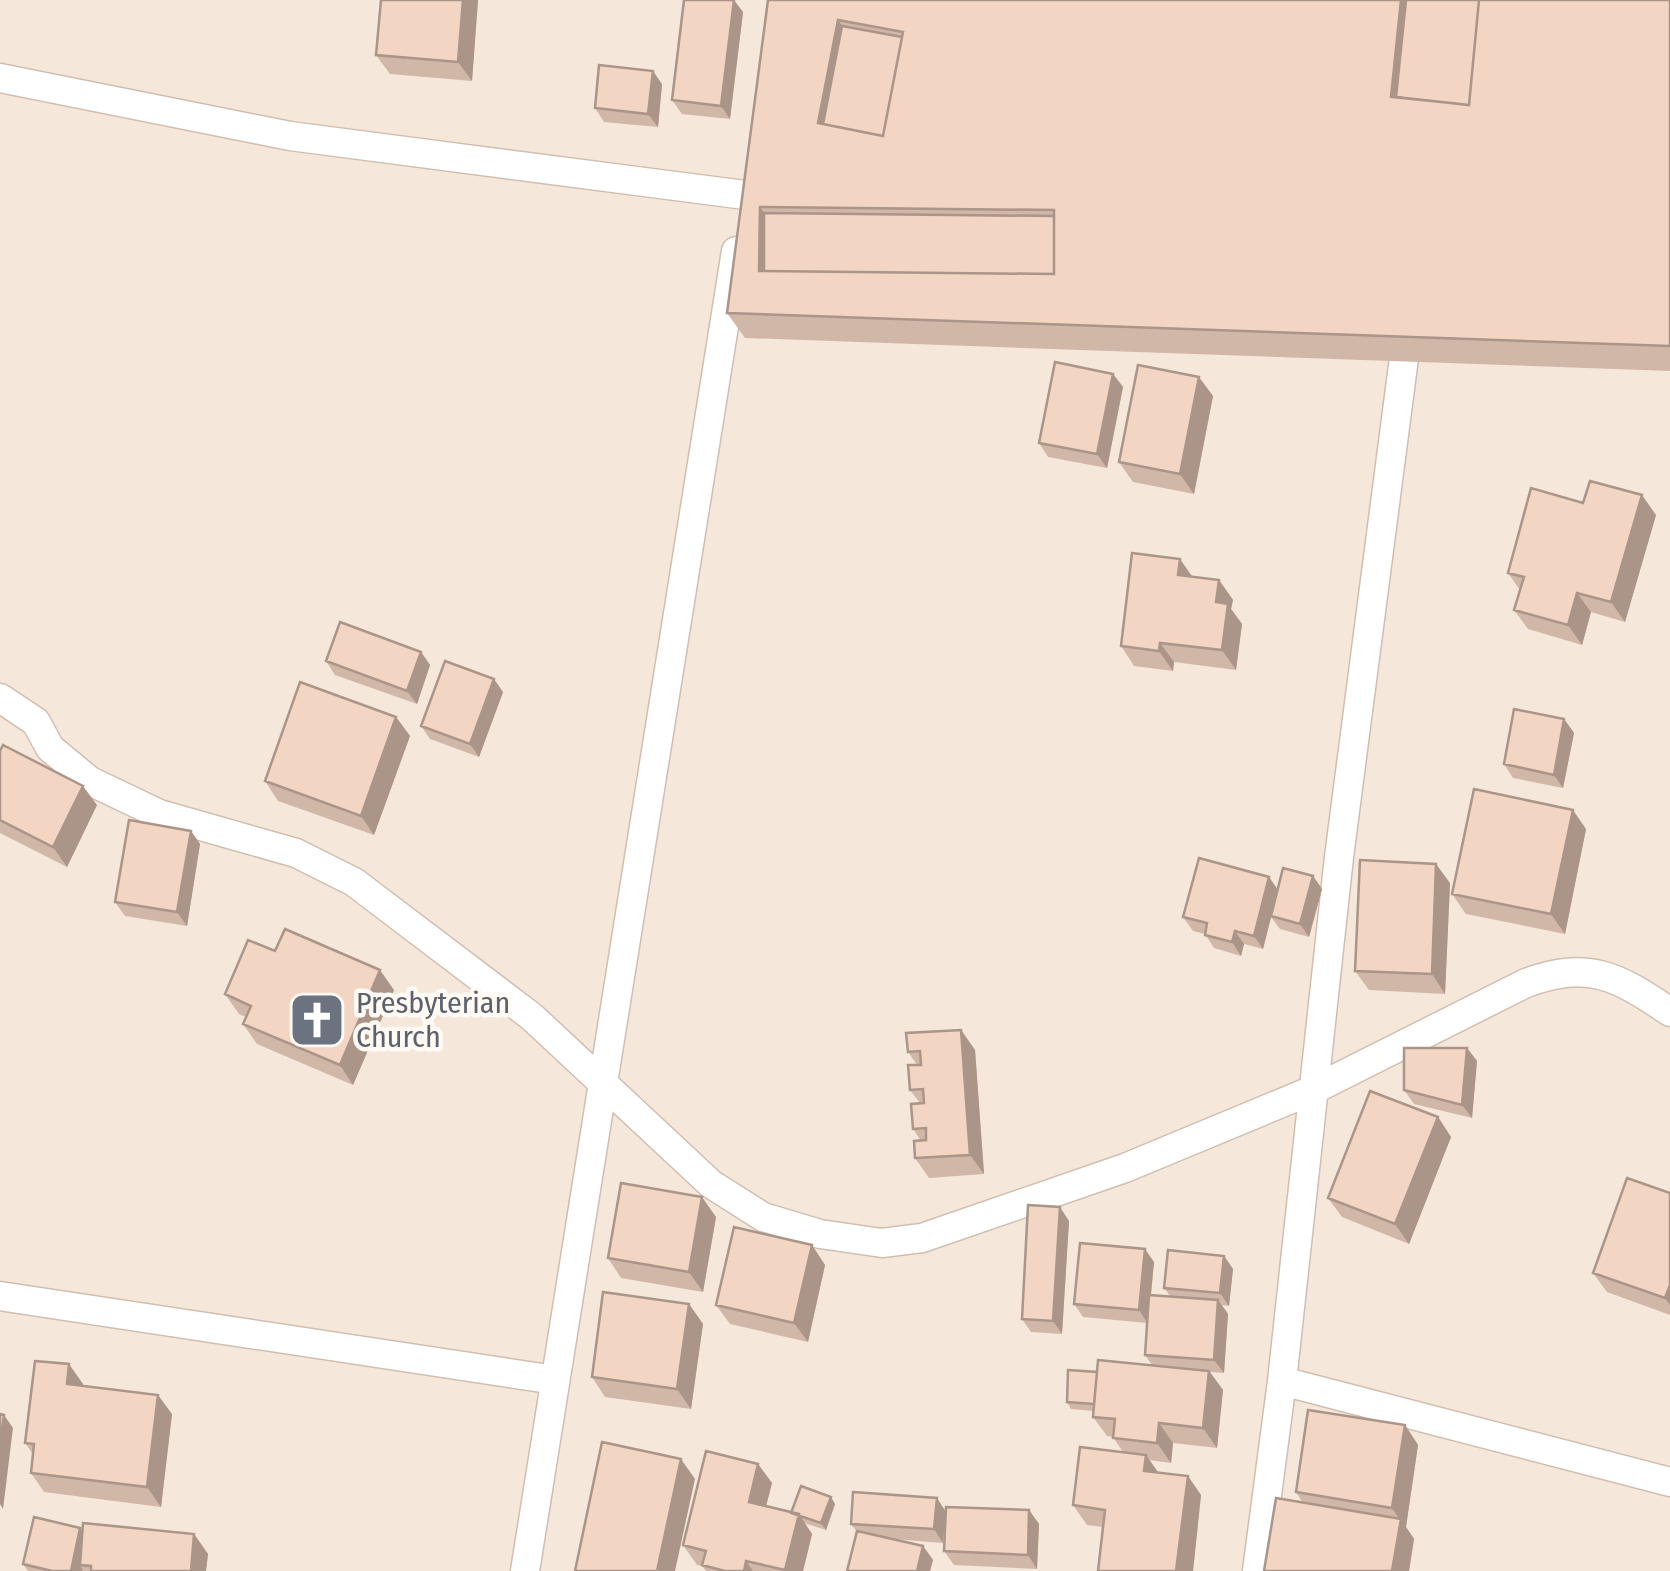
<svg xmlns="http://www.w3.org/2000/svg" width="1670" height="1571" viewBox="0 0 1670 1571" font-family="'Fira Sans Condensed',sans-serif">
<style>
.residential{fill:#f5e8da}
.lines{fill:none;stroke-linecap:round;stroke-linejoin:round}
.minor-casing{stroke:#d1beb0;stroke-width:31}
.minor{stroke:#fff;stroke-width:28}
.wall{fill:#d1b7a8}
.shaded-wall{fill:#aa9588}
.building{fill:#f3d5c3;stroke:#aa9588;stroke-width:2.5;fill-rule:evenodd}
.labels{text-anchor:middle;stroke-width:9;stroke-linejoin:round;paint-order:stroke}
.worship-label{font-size:30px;fill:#5b616d;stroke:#fffaf3;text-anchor:start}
</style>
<rect width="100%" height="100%" fill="#fdf6ec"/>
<!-- residential -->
<path class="residential" d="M0 0H1670V1571H0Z"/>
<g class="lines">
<!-- minor casing -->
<g class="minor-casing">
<path id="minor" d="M0 78 290 136 745 195H779
M0 698 36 722 50 748 90 781 159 814 296 853 354 882 532 1017 711 1184 763 1217 820 1234 882 1243 922 1238 1125 1168 1313 1090 1526 983C1589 960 1617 976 1670 1012
M0 1296 555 1380
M1282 1381 1670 1482
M525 1571 736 251
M1257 1571 1282 1381 1339 857 1408 327"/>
</g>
<!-- minor -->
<use href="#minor" class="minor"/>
</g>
<!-- wall -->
<path class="wall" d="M478 0 472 81 390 74 376 55Z
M768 0H1670V371L745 338 727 313Z
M743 12 730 119 682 114 672 100Z
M662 84 658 127 604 122 595 108Z
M1113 374 1123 387 1107 468 1048 457 1039 443Z
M1213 396 1194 494 1133 482 1119 462Z
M1583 503 1656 515 1625 622 1591 612 1582 645 1528 629 1514 610 1520 590 1508 573Z
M1193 577 1219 580 1233 600 1231 609 1242 624 1236 670 1174 662 1173 671 1134 666 1121 646Z
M421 652 430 665 417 704 335 675 326 661Z
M503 692 479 757 430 739 421 726Z
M396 717 410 736 374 835 278 801 265 781Z
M1564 719 1574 733 1563 788 1513 778 1504 764Z
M0 751 97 805 67 867 0 833Z
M1586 829 1565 934 1466 914 1452 894Z
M191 831 200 844 187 926 125 916 115 902Z
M1313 876 1322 889 1309 937 1280 929 1271 917 1263 949 1244 944 1241 956 1214 948 1205 934 1193 931 1183 917 1269 877 1278 890Z
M1450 883 1445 994 1369 990 1355 971Z
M275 951 394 990 353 1085 257 1044 243 1024 246 1017 239 1014 225 994Z
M961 1030 975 1050 984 1174 929 1178 915 1158 921 1141 913 1129 920 1103 910 1090 917 1065 908 1052Z
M1467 1048 1477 1061 1472 1118 1414 1104 1404 1090Z
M1438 1117 1451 1137 1409 1244 1342 1217 1328 1198Z
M1670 1193V1315L1607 1292 1593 1273Z
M716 1217 703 1292 621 1278 608 1258Z
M1069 1221 1062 1334 1031 1332 1022 1319Z
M812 1245 825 1265 808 1342 730 1324 716 1305Z
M1224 1256 1233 1269 1229 1306 1222 1305 1228 1314 1224 1373 1210 1372 1223 1390 1217 1448 1173 1443 1171 1463 1149 1460 1158 1472 1201 1495 1193 1571H1098L1103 1527 1087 1525 1073 1505 1123 1452 1113 1437 1107 1436 1093 1417V1411L1071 1409 1067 1402 1097 1372 1152 1365 1145 1355 1147 1323 1083 1317 1074 1304 1154 1262 1151 1296 1171 1297 1164 1288Z
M689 1304 703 1324 691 1409 605 1397 592 1377Z
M83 1384V1385L172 1414 161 1507 44 1492 31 1473 33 1454 25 1443Z
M1405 1425 1418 1445 1406 1527 1414 1539 1409 1571H1264L1303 1503 1296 1492Z
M758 1464 772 1483 766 1506 791 1513 835 1504 826 1530 804 1523 812 1534 803 1571H706L702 1566 697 1565 683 1545Z
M937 1498 943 1543 893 1539 923 1546 933 1560 930 1571H847L857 1532 851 1524Z
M1029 1510 1039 1524 1037 1569 954 1565 944 1551Z
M83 1531 194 1534 208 1554 206 1571H28L23 1564Z"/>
<!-- shaded-wall -->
<path class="shaded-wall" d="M463 0H478L472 81 458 62Z
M734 0 743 12 730 119 721 106Z
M1401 0H1421L1411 104 1391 97Z
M838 20 856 45 839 132 818 123Z
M653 71 662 84 658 127 648 114Z
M760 207 778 233 777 277 759 271Z
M1113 374 1123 387 1107 468 1097 454Z
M1199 377 1213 396 1194 494 1180 474Z
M1642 495 1656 515 1625 622 1611 602Z
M1180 559 1194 579 1178 575Z
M1219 580 1233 600 1231 609 1242 624 1236 670 1222 650 1216 602Z
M1577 593 1591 612 1582 645 1568 625Z
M1160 643 1174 662 1173 671 1159 651Z
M421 652 430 665 417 704 407 691Z
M494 679 503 692 479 757 470 744Z
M396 717 410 736 374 835 361 816Z
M1564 719 1574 733 1563 788 1554 775Z
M83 786 97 805 67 867 53 847Z
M1573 810 1586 829 1565 934 1551 914Z
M191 831 200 844 187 926 177 912Z
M1436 864 1450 883 1445 994 1432 974Z
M1313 876 1322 889 1309 937 1300 924Z
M1269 877 1278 890 1263 949 1254 936Z
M1235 931 1244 944 1241 956 1232 942Z
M380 970 394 990 353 1085 340 1065Z
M961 1030 975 1050 984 1174 970 1155Z
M1467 1048 1477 1061 1472 1118 1462 1105Z
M1438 1117 1451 1137 1409 1244 1395 1224Z
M702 1197 716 1217 703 1292 689 1272Z
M1060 1207 1069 1221 1062 1334 1053 1321Z
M812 1245 825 1265 808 1342 794 1323Z
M1145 1249 1154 1262 1148 1324 1139 1310Z
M1224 1256 1233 1269 1229 1306 1220 1293Z
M1670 1285V1305L1665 1298Z
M1218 1300 1228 1314 1224 1373 1214 1360Z
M689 1304 703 1324 691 1409 677 1389Z
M69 1364 83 1384 81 1403 67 1384Z
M1209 1371 1223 1390 1217 1448 1203 1428Z
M158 1395 172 1414 161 1507 147 1487Z
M4 1415 13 1428 3 1509 0 1504V1447Z
M1159 1423 1173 1443 1171 1463 1157 1443Z
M1405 1425 1418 1445 1406 1527 1414 1539 1409 1571H1392L1400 1520 1392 1508Z
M1146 1455 1160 1475 1144 1471Z
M681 1459 695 1479 675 1571H657Z
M758 1464 772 1483 762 1522 749 1502Z
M1188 1476 1201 1495 1193 1571H1176Z
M831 1497 835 1504 826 1530 821 1523Z
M937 1498 946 1512 943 1543 934 1529Z
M1029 1510 1039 1524 1037 1569 1028 1555Z
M799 1514 812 1534 803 1571H785Z
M80 1528 90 1541 80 1565 83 1571H71Z
M194 1534 208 1554 206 1571H191Z
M923 1546 933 1560 930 1571H917Z
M746 1561 753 1571H744Z"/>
<!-- building -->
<path class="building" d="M381 0H463L458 62 376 55Z
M684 0H734L721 106 672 100Z
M768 0H1401L1391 97 1469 105 1479 0H1670V346L727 313ZM838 20 903 32 883 136 818 123ZM760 207 1054 210V274L759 271Z
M1406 0H1479L1469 105 1396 97Z
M842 26 902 37 883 136 823 124Z
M599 65 653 71 648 114 595 108Z
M764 213 1054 216V274L764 271Z
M1055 362 1113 374 1097 454 1039 443Z
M1138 365 1199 377 1180 474 1119 462Z
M1590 481 1642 495 1611 602 1577 593 1568 625 1514 610 1524 577 1508 573 1531 488 1583 503Z
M1132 553 1180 559 1178 575 1219 580 1216 602 1228 604 1222 650 1160 643 1159 651 1121 646Z
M340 622 421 652 407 691 326 661Z
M445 661 494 679 470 744 421 726Z
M300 682 396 717 361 816 265 781Z
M1514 709 1564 719 1554 775 1504 764Z
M3 745 83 786 53 847 0 820V751Z
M1474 789 1573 810 1551 914 1452 894Z
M129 820 191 831 177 912 115 902Z
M1199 858 1269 877 1254 936 1235 931 1232 942 1205 935 1207 923 1183 917Z
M1360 860 1436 864 1432 974 1355 971Z
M1283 868 1313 876 1300 924 1271 916Z
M285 929 380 970 340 1065 243 1024 251 1006 225 994 248 940 275 951Z
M961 1030 970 1155 915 1158 914 1141 926 1140V1128L913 1129 911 1104 924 1103 923 1089 910 1090 908 1065H921L920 1051 908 1052 906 1033Z
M1404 1048H1467L1462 1105 1404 1090Z
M1370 1091 1438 1117 1395 1224 1328 1198Z
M1627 1178 1670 1193V1285L1665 1298 1593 1273Z
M621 1183 702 1197 689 1272 608 1258Z
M1028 1205 1060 1207 1053 1321 1022 1319Z
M734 1227 812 1245 794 1323 716 1305Z
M1080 1243 1145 1249 1139 1310 1074 1304Z
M1168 1250 1224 1256 1220 1293 1164 1288Z
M603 1292 689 1304 677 1389 592 1377Z
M1149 1295 1218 1300 1214 1360 1145 1355Z
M1098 1360 1209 1371 1203 1428 1159 1423 1157 1443 1113 1438 1115 1419 1093 1417Z
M35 1361 69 1364 67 1384 158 1395 147 1487 31 1473 34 1444 25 1443Z
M1068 1370 1097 1372 1094 1404 1067 1402Z
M1308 1410 1405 1425 1392 1508 1296 1492Z
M0 1414 4 1415 0 1447Z
M602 1442 681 1459 657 1571H575Z
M1080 1447 1146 1455 1144 1471 1188 1476 1176 1571H1098L1105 1510 1073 1505Z
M706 1451 758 1464 749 1502 799 1514 785 1570 746 1561 744 1571H725L702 1565 706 1551 683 1545Z
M801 1486 831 1497 821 1523 791 1513Z
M853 1492 937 1498 934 1529 851 1524Z
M1276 1498 1401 1519 1392 1571H1264Z
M946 1507 1029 1510 1028 1555 944 1551Z
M34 1517 80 1528 71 1571H52L23 1564Z
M83 1523 194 1534 191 1571H91V1566L80 1565Z
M857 1531 923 1546 917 1571H847Z"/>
<!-- icons -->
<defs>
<g id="church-square" transform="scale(2.875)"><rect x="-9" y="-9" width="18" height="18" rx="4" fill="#6b7280" stroke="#fffaf3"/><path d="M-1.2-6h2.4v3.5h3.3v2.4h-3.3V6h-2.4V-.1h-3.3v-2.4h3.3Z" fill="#fff"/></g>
</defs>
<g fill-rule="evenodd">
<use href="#church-square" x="317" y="1020"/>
</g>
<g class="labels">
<!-- worship labels -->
<g class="worship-label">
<text x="356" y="1013">Presbyterian<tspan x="356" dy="34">Church</tspan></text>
</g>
</g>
</svg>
